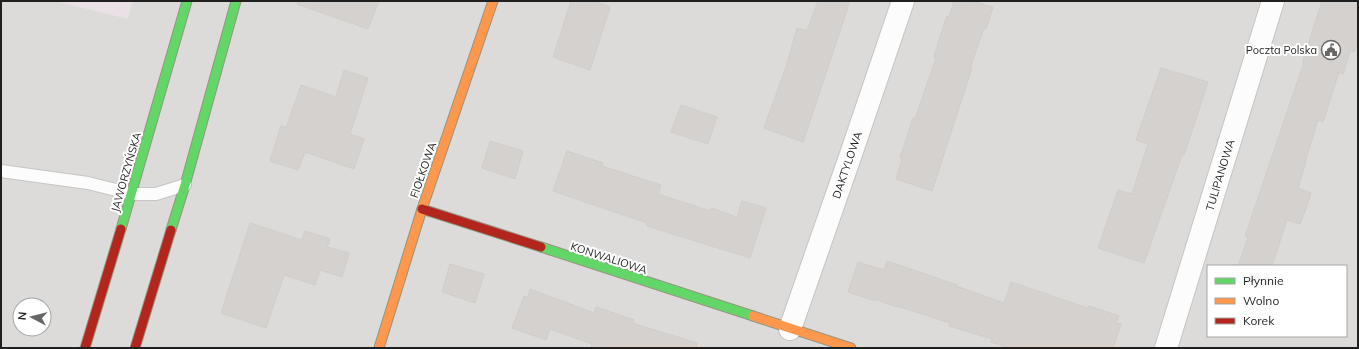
<svg xmlns="http://www.w3.org/2000/svg" width="1359" height="349" viewBox="0 0 1359 349" font-family="Mulish,sans-serif">
<style>
.residential{fill:#dcdbd9;fill-rule:evenodd}
.industrial{fill:#eae1e6}
.building{fill:#d4d1cf;stroke:#d0cdc9}
.lines{fill:none;stroke-linecap:round;stroke-linejoin:round}
.lane-casing{stroke:#c6c5c4;stroke-width:14}
.street-casing{stroke:#c6c5c4;stroke-width:24}
.fast-casing{stroke:#949681;stroke-width:11}
.slow-casing{stroke:#949681;stroke-width:11}
.jam-casing{stroke:#949681;stroke-width:11}
.lane{stroke:#fcfcfc;stroke-width:12}
.street{stroke:#fcfcfc;stroke-width:22}
.fast{stroke:#63d668;stroke-width:9}
.slow{stroke:#ff974d;stroke-width:9}
.jam{stroke:#b3261e;stroke-width:9}
.labels{text-anchor:middle;stroke-width:4;stroke-linejoin:round;paint-order:stroke}
.poi-label{font-size:11px;fill:#1f1f1f;stroke:#fff;text-anchor:end}
.street-label{font-size:11px;fill:#1f1f1f;stroke:#fff}
</style>
<rect width="100%" height="100%" fill="#edebe8"/>
<!-- residential -->
<path class="residential" d="M1 1H1358V348H1ZM1208 266H1346V336H1208ZM20 305H44V329H20Z"/>
<!-- industrial -->
<path class="industrial" d="M55 1H132L128 19Z"/>
<!-- building -->
<path class="building" d="M298 1H379L368 29 297 4Z
M571 1H593L610 7 590 70 553 57Z
M818 1H850L803 142 764 128 787 64 797 28 807 31Z
M954 1H973L993 7 986 29 984 28 970 68H972L932 191 896 179 902 159 900 158 913 118 915 119 936 58 934 57 940 37 947 16 949 17Z
M1322 1H1358V40L1354 52 1350 51 1343 74 1339 72 1323 122 1318 120 1305 162H1306L1298 188 1311 193 1306 209 1300 224 1287 220 1272 266H1238L1248 237 1245 236 1304 62 1303 61Z
M1161 68 1208 82 1184 155H1182L1144 263 1098 248 1118 190 1132 194 1148 144 1136 140Z
M344 70 368 78 350 134 364 139 354 169 305 152 298 170 270 161 281 126 286 128 301 85 336 97Z
M681 105 717 117 708 144 671 132Z
M490 141 523 151 515 179 482 168Z
M567 151 603 163 602 166 661 185 658 194 710 211 711 208 737 217 742 201 766 208 750 258 647 226V223L553 191Z
M250 223 302 240 305 231 330 239 327 247 349 253 342 277 320 270 315 285 284 275 266 328 221 313Z
M887 261 957 285 956 286 1004 303 1011 282 1088 308 1089 306 1119 316 1116 323 1121 324 1113 348H1009L991 342 992 339 949 326 950 323 897 306V307L875 299V301L848 292 858 262 884 270Z
M450 264 484 274 475 303 442 292Z
M530 289 594 313 596 307 634 320 632 323 697 343 696 348H591L592 344 550 329 546 340 512 328 524 296 528 297Z"/>
<g class="lines">
<!-- lane casing -->
<g class="lane-casing">
<path id="lane" d="M1 171 88 183 132 194H156L185 185"/>
</g>
<!-- street casing -->
<g class="street-casing">
<path id="street" d="M790 329 850 157 903 1
M1166 348 1273 1"/>
</g>
<!-- fast casing -->
<g class="fast-casing">
<path id="fast" d="M121 229 187 1
M171 230 185 185 236 1
M541 247 753 316"/>
</g>
<!-- slow casing -->
<g class="slow-casing">
<path id="slow" d="M753 316 851 348
M379 348 422 209 493 1"/>
</g>
<!-- jam casing -->
<g class="jam-casing">
<path id="jam" d="M422 209 541 247
M85 348 121 229
M135 348 171 230"/>
</g>
<!-- lane -->
<use href="#lane" class="lane"/>
<!-- street -->
<use href="#street" class="street"/>
<!-- fast -->
<use href="#fast" class="fast"/>
<!-- slow -->
<use href="#slow" class="slow"/>
<!-- jam -->
<use href="#jam" class="jam"/>
</g>
<!-- icons -->
<defs>
<g id="civic-ring" transform="scale(1)"><circle r="9.5" fill="#fff" stroke="#676665" stroke-width="1.5"/><path d="M-.6-6.5H3V-4.5H.6V-3L4-1V1h2V6H-6V1h2V-1L-.6-3ZM-1.2 2.5V6h2.4V2.5Z" fill="#676665"/></g>
</defs>
<g fill-rule="evenodd">
<use href="#civic-ring" x="1331" y="50"/>
</g>
<g class="labels">
<!-- poi labels -->
<g class="poi-label">
<text x="1317" y="54">Poczta Polska</text>
</g>
<!-- street labels -->
<g class="street-label">
<text transform="translate(847 165) rotate(-71)" y="4">DAKTYLOWA</text>
<text transform="translate(423 170) rotate(-71)" y="4">FIOŁKOWA</text>
<text transform="translate(126 172) rotate(-74)" y="4">JAWORZYŃSKA</text>
<text transform="translate(1220 175) rotate(-73)" y="4">TULIPANOWA</text>
<text transform="translate(609 258) rotate(18)" y="4">KONWALIOWA</text>
</g>
</g>
<!-- border -->
<rect width="1359" height="349" fill="none" stroke="#1f1f1f" stroke-width="4"/>
<!-- legend -->
<rect x="1207" y="265" width="140" height="72" fill="#ffffff" stroke="#a5a5a5"/>
<rect x="1215" y="278" width="20" height="6" fill="#63d668" stroke="#a5a5a5"/>
<text x="1243" y="285" font-size="12" fill="#1f1f1f">Płynnie</text>
<rect x="1215" y="298" width="20" height="6" fill="#ff974d" stroke="#a5a5a5"/>
<text x="1243" y="305" font-size="12" fill="#1f1f1f">Wolno</text>
<rect x="1215" y="318" width="20" height="6" fill="#b3261e" stroke="#a5a5a5"/>
<text x="1243" y="325" font-size="12" fill="#1f1f1f">Korek</text>
<!-- north arrow -->
<g transform="translate(32 317) rotate(277)"><circle r="19" fill="#ffffff" stroke="#a5a5a5"/>
<path d="M0-3L7 15L0 10L-7 15Z" fill="#676665"/>
<text y="-6" font-size="11" font-weight="bold" text-anchor="middle" fill="#1f1f1f">N</text>
</g>
</svg>
